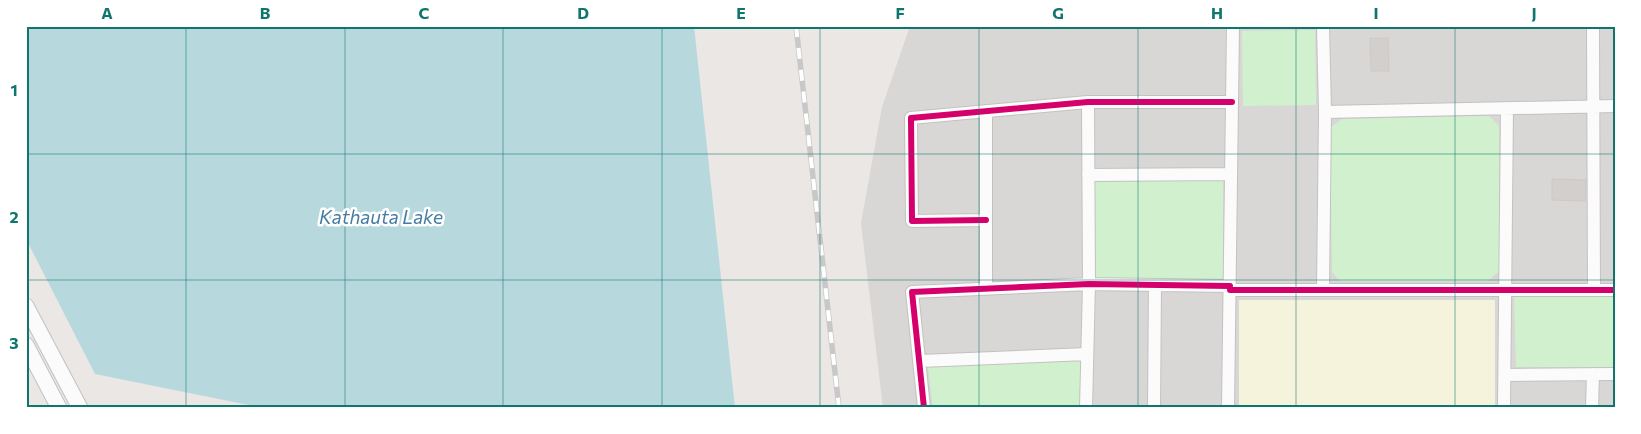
<svg xmlns="http://www.w3.org/2000/svg" width="1641" height="434" viewBox="0 0 1641 434" font-family="Commissioner,sans-serif">
<style>
.residential{fill:#d9d7d6}
.education{fill:#f6f3dd}
.park{fill:#d1f1ce}
.water{fill:#b7d9de}
.building{fill:#d3cfcd;stroke:#cdc9c6}
.lines{fill:none;stroke-linecap:round;stroke-linejoin:round}
.minor-casing{stroke:#c3c2c0;stroke-width:14}
.tertiary-casing{stroke:#c3c2c0;stroke-width:17}
.minor{stroke:#fcfbfb;stroke-width:12}
.tertiary{stroke:#fcfbfb;stroke-width:15}
.rail-casing{stroke:#c9c8c8;stroke-width:5.5}
.rail{stroke:#fff;stroke-width:4;stroke-dasharray:11;stroke-linecap:butt}
.cycleway-casing{stroke:#fff;stroke-width:9}
.cycleway{stroke:#d6006c;stroke-width:6}
.grid{fill:none;stroke:#0f766e;stroke-width:1;stroke-opacity:0.55}
.labels{text-anchor:middle;stroke-width:5;stroke-linejoin:round;paint-order:stroke}
.water-label{font-size:19px;font-style:italic;fill:#467ca2;stroke:#fff}
.neatline{fill:none;stroke:#0f766e;stroke-width:2}
.grid-label{font-size:16px;text-anchor:middle;font-weight:bold;fill:#0f766e}
</style>
<rect width="100%" height="100%" fill="#eae7e4"/>
<!-- residential -->
<path class="residential" d="M910 26H1615V408H883L861 223 882 107Z"/>
<!-- education -->
<path class="education" d="M1239 300H1495V408H1239Z"/>
<!-- park -->
<path class="park" d="M1315 30 1316 105 1243 106 1242 31Z
M1489 116 1499 126V271L1488 281H1340L1332 272 1330 128 1342 119Z
M1095 180 1223 181V279L1095 278Z
M1615 296V367H1516L1514 297Z
M1081 360 1079 408H933L928 367Z"/>
<!-- water -->
<path class="water" d="M26 26H694L735 408H264L95 374 26 239Z"/>
<!-- building -->
<path class="building" d="M1370 38H1388L1389 71H1371Z
M1552 179 1586 180 1585 201 1552 200Z"/>
<g class="lines">
<!-- minor casing -->
<g class="minor-casing">
<path id="minor" d="M1593 26 1594 290
M986 111V289
M1325 112 1615 106
M1088 175 1231 174
M986 220 912 221 911 118 1088 102H1232
M1230 290H1615
M1323 290 1325 112 1323 26
M920 361 1087 354
M1505 375 1615 374
M924 408 912 292 1089 284 1230 286
M1086 408 1089 284 1088 102
M1154 408 1155 285
M1228 408 1233 26
M1504 408 1507 108
M1592 408 1593 374"/>
</g>
<!-- tertiary casing -->
<g class="tertiary-casing">
<path id="tertiary" d="M26 306 80 408
M26 345 59 408"/>
</g>
<!-- minor -->
<use href="#minor" class="minor"/>
<!-- tertiary -->
<use href="#tertiary" class="tertiary"/>
<!-- rail casing -->
<g class="rail-casing">
<path id="rail" d="M796 26 839 408"/>
</g>
<!-- rail -->
<use href="#rail" class="rail"/>
<!-- cycleway casing -->
<g class="cycleway-casing">
<path id="cycleway" d="M986 220 912 221 911 118 1088 102H1232
M1230 290H1615
M924 408 912 292 1089 284 1230 286"/>
</g>
<!-- cycleway -->
<use href="#cycleway" class="cycleway"/>
</g>
<!-- grid -->
<path class="grid" d="M186 26V408M345 26V408M503 26V408M662 26V408M820 26V408M979 26V408M1138 26V408M1296 26V408M1455 26V408M26 154H1615M26 280H1615"/>
<g class="labels">
<!-- water labels -->
<g class="water-label">
<text x="381" y="224">Kathauta Lake</text>
</g>
</g>
<!-- border -->
<rect width="1641" height="434" fill="none" stroke="#ffffff" stroke-width="55"/>
<rect x="28" y="28" width="1586" height="378" class="neatline"/>
<g class="grid-label">
<text x="107" y="19">A</text>
<text x="265" y="19">B</text>
<text x="424" y="19">C</text>
<text x="583" y="19">D</text>
<text x="741" y="19">E</text>
<text x="900" y="19">F</text>
<text x="1058" y="19">G</text>
<text x="1217" y="19">H</text>
<text x="1376" y="19">I</text>
<text x="1534" y="19">J</text>
<text x="14" y="96">1</text>
<text x="14" y="223">2</text>
<text x="14" y="349">3</text>
</g>
</svg>
